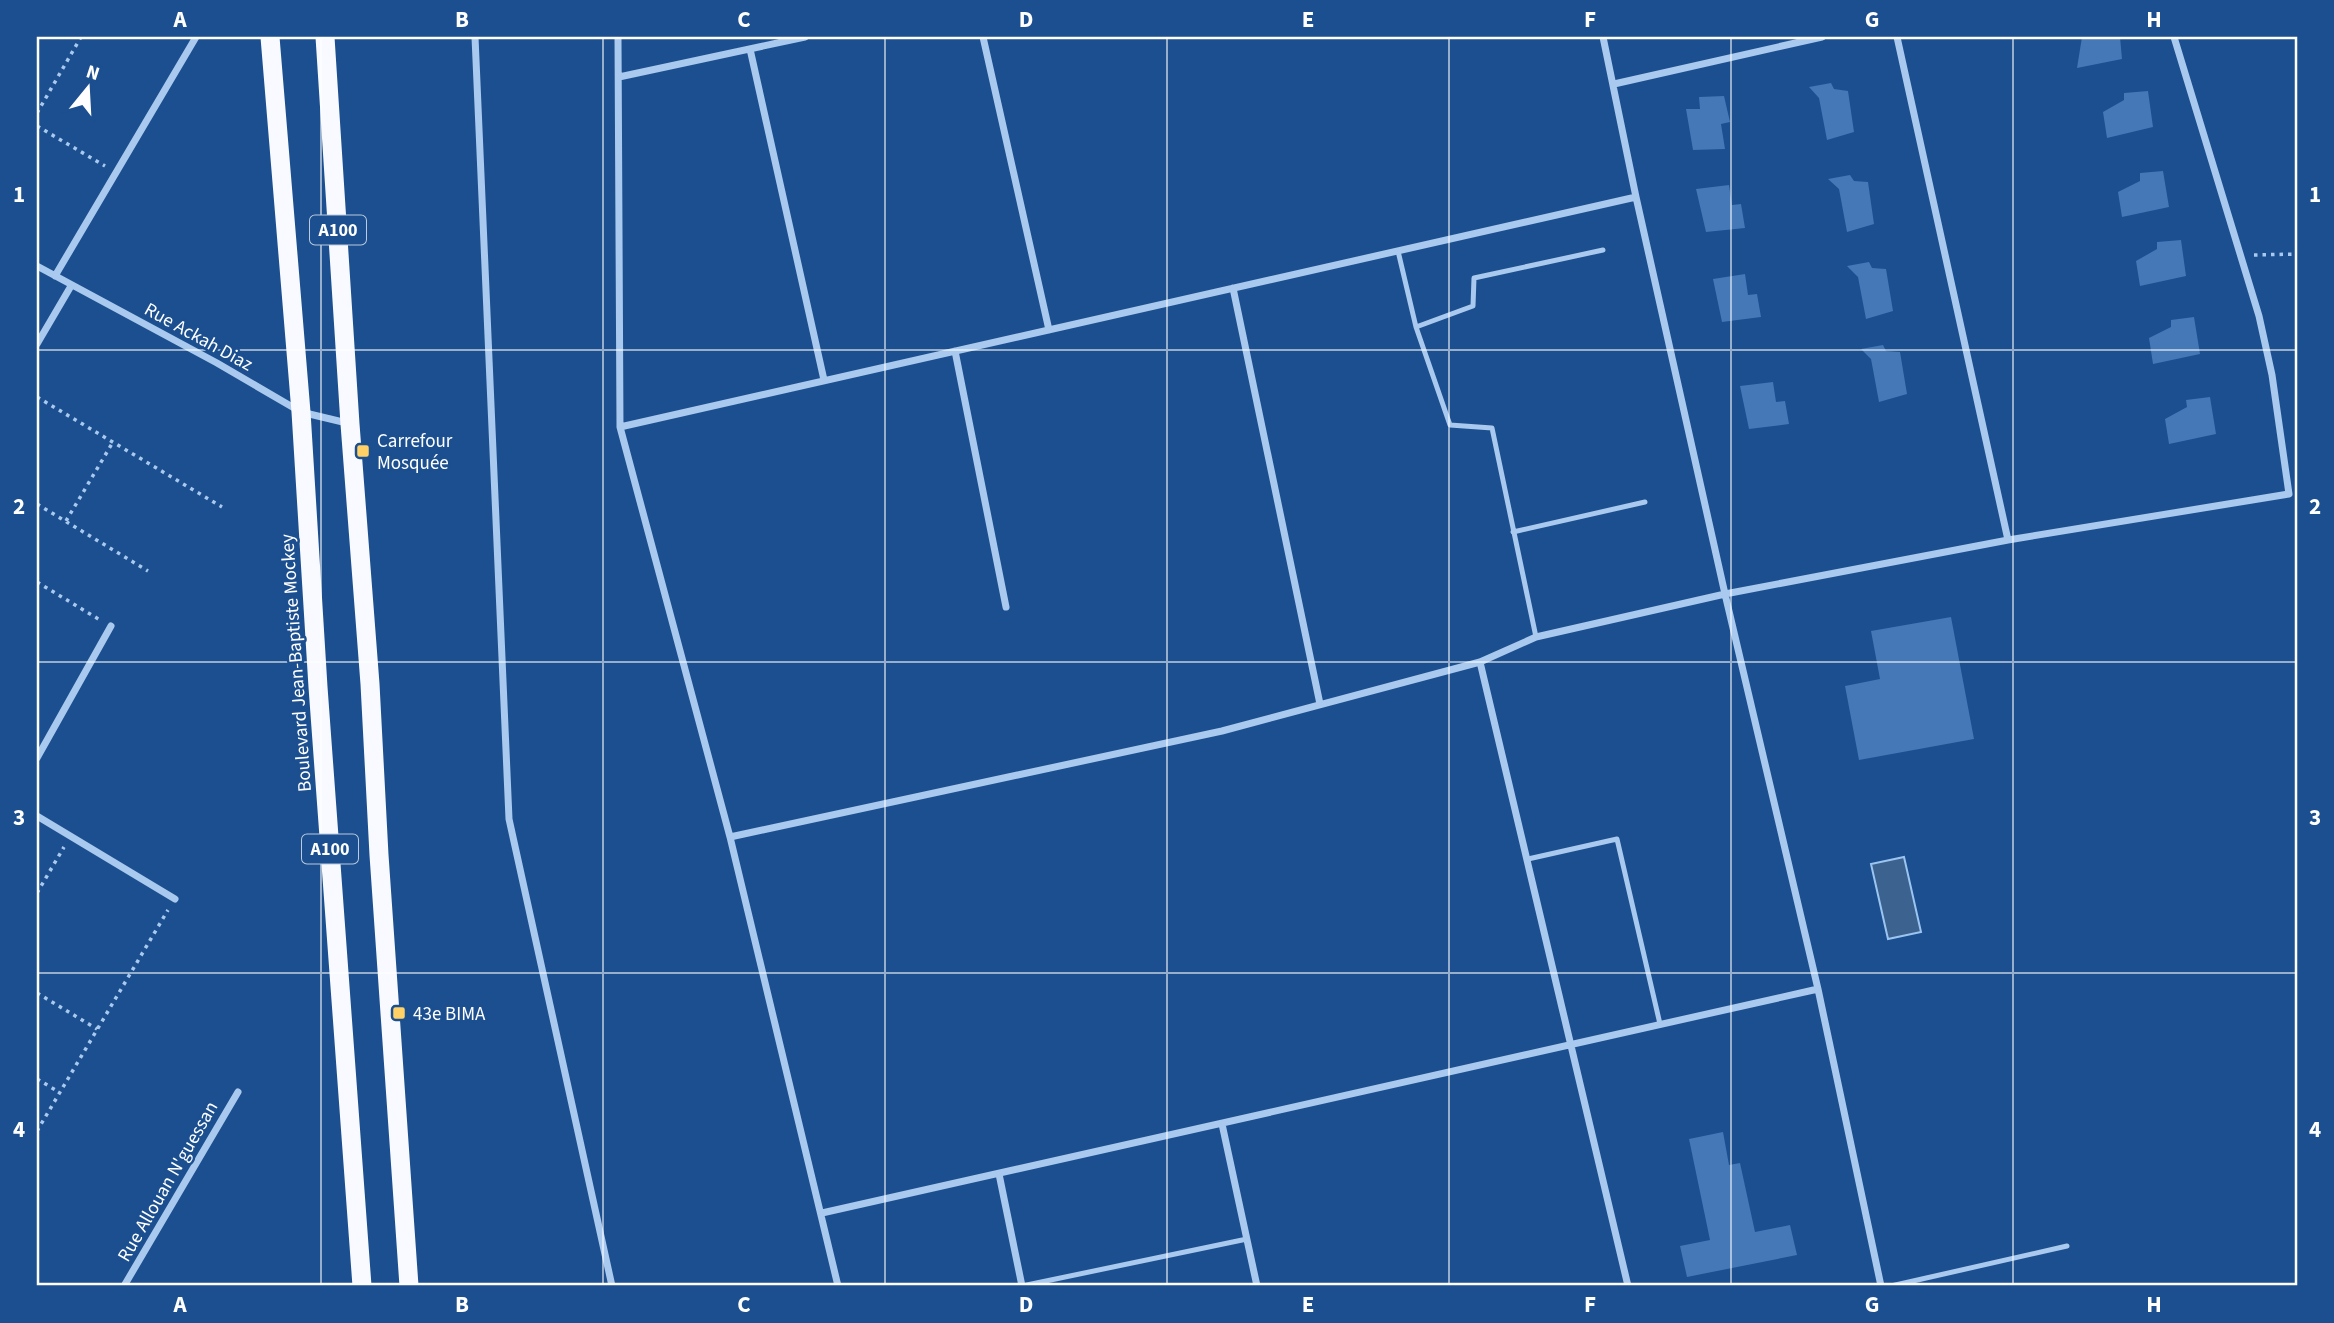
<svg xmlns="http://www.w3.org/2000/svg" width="2334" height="1323" viewBox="0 0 2334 1323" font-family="'Source Sans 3',sans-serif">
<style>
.water{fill:#3c6290;stroke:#9cc4f0;stroke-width:2}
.building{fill:#4478b7}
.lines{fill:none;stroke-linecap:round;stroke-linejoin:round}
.path{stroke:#a9c9ee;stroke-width:3.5;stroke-dasharray:3.5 5;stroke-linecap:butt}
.service{stroke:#a9c9ee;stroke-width:5}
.minor{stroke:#a9c9ee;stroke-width:7}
.trunk{stroke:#f8faff;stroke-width:19}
.grid{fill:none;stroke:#fff;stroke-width:2;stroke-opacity:0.55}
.poi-dot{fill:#ffd166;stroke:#1b4f8f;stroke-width:2.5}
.labels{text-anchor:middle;stroke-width:5;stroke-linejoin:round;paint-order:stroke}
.shield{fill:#1b4f8f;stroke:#bbcadd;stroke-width:2}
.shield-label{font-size:18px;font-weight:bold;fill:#fff}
.street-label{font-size:19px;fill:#fff;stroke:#1b4f8f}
.poi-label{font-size:19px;fill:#fff;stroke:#1b4f8f;text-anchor:start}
.neatline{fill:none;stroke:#fff;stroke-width:2.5}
.grid-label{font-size:23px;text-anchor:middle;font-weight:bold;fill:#fff}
</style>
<rect width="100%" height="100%" fill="#1b4f8f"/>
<!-- water -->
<path class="water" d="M1904 857 1921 932 1888 939 1871 864Z"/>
<!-- building -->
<path class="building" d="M2082 37H2120L2122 59 2077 68Z
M1831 83 1834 89 1848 91 1854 132 1827 140 1819 98 1809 87Z
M2148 91 2153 127 2107 138 2103 112 2124 100V93Z
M1724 96 1730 122 1721 124 1725 149 1693 150 1686 109H1700L1699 97Z
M2163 171 2169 207 2122 217 2118 192 2140 181V173Z
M1850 175 1854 181 1868 182 1874 224 1847 232 1839 189 1828 179Z
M1729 185 1732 205 1741 204 1745 228 1706 232 1696 189Z
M2181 240 2186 276 2140 286 2136 261 2157 249V242Z
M1869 262 1872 268 1886 269 1893 311 1866 319 1858 277 1847 266Z
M1745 274 1748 295 1757 294 1761 317 1722 322 1713 279Z
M2194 317 2200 354 2153 364 2149 338 2171 327V320Z
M1883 345 1886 351 1900 352 1907 394 1879 402 1871 359 1861 349Z
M1773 382 1776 402 1785 401 1789 424 1749 429 1740 386Z
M2210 397 2216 434 2169 444 2165 419 2187 407 2186 400Z
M1951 617 1974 739 1859 760 1845 686 1880 679 1871 631Z
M1723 1132 1729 1165 1740 1163 1755 1232 1790 1225 1797 1255 1687 1277 1680 1246 1710 1240 1689 1139Z"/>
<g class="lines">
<!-- path -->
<path class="path" d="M37 113 81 37
M37 126 105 166
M2254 255 2297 254
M37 397 222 507
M37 504 148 571
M66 521 113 442
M37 582 100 620
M37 893 64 847
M37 993 97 1029
M37 1079 59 1092
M37 1131 168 910"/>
<!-- service -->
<path class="service" d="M1398 251 1416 327 1450 425 1492 428 1536 637
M1416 327 1473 306 1474 278 1603 250
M1513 532 1645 502
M1528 859 1617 839 1660 1024
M1022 1286 1247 1239
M1891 1286 2067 1246"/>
<!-- minor -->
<path class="minor" d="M475 37 509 819 612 1286
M618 37 620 427 730 837 838 1286
M983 37 1049 330
M1603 37 1636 197 1725 594 1818 989 1881 1286
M1897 37 2008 540
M750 49 824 380
M619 77 805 37
M1614 84 1822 37
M37 266 217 363 301 412 347 423
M55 276 196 37
M1233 288 1320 704
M37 344 71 286
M955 351 1006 607
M620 427 1636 197
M1480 662 1628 1286
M37 758 111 626
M37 816 175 899
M730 837 1222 731 1480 662 1536 637 1725 594 2008 540 2289 494 2272 375 2259 316 2174 37
M1222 1124 1257 1286
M999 1174 1022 1286
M822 1213 1818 989
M124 1286 238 1092"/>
<!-- trunk -->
<path class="trunk" d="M270 37 301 412 318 687 362 1286
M325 37 350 424 370 684 379 855 409 1286"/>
</g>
<!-- grid -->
<path class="grid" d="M321 37V1286M603 37V1286M885 37V1286M1167 37V1286M1449 37V1286M1731 37V1286M2013 37V1286M37 350H2297M37 662H2297M37 973H2297"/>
<!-- markers -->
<g class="poi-dot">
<rect x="356" y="444" width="14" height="14" rx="3.5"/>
<rect x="392" y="1006" width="14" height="14" rx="3.5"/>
</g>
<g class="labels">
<!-- shield labels -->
<g class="shield">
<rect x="310" y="215.5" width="56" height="29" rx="5"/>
<rect x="302" y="834.5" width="56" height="29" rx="5"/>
</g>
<g class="shield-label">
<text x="338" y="236">A100</text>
<text x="330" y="855">A100</text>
</g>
<!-- street labels -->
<g class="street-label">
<text transform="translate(199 336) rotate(29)" y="7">Rue Ackah Diaz</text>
<text transform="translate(295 663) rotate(-94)" y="7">Boulevard Jean-Baptiste Mockey</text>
<text transform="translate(167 1181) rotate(-60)" y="7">Rue Allouan N'guessan</text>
</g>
<!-- poi labels -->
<g class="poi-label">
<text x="377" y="447">Carrefour<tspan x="377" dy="22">Mosquée</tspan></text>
<text x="413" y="1020">43e BIMA</text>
</g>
</g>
<!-- border -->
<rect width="2334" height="1323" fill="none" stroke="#1b4f8f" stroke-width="77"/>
<!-- north arrow -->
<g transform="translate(88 88) rotate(18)" stroke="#1b4f8f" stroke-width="5" paint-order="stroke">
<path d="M0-5L12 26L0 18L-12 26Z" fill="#ffffff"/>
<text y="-10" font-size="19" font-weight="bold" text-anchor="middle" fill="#ffffff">N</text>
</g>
<rect x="38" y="38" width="2258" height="1246" class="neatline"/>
<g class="grid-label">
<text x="180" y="27">A</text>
<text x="462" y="27">B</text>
<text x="744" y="27">C</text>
<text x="1026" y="27">D</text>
<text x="1308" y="27">E</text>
<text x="1590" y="27">F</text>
<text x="1872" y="27">G</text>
<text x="2154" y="27">H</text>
<text x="19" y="202">1</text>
<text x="2315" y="202">1</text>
<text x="19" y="514">2</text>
<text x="2315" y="514">2</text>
<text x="19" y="825">3</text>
<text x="2315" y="825">3</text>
<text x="19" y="1137">4</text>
<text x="2315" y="1137">4</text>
<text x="180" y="1312">A</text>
<text x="462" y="1312">B</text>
<text x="744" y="1312">C</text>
<text x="1026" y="1312">D</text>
<text x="1308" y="1312">E</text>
<text x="1590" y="1312">F</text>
<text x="1872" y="1312">G</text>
<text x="2154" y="1312">H</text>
</g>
</svg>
